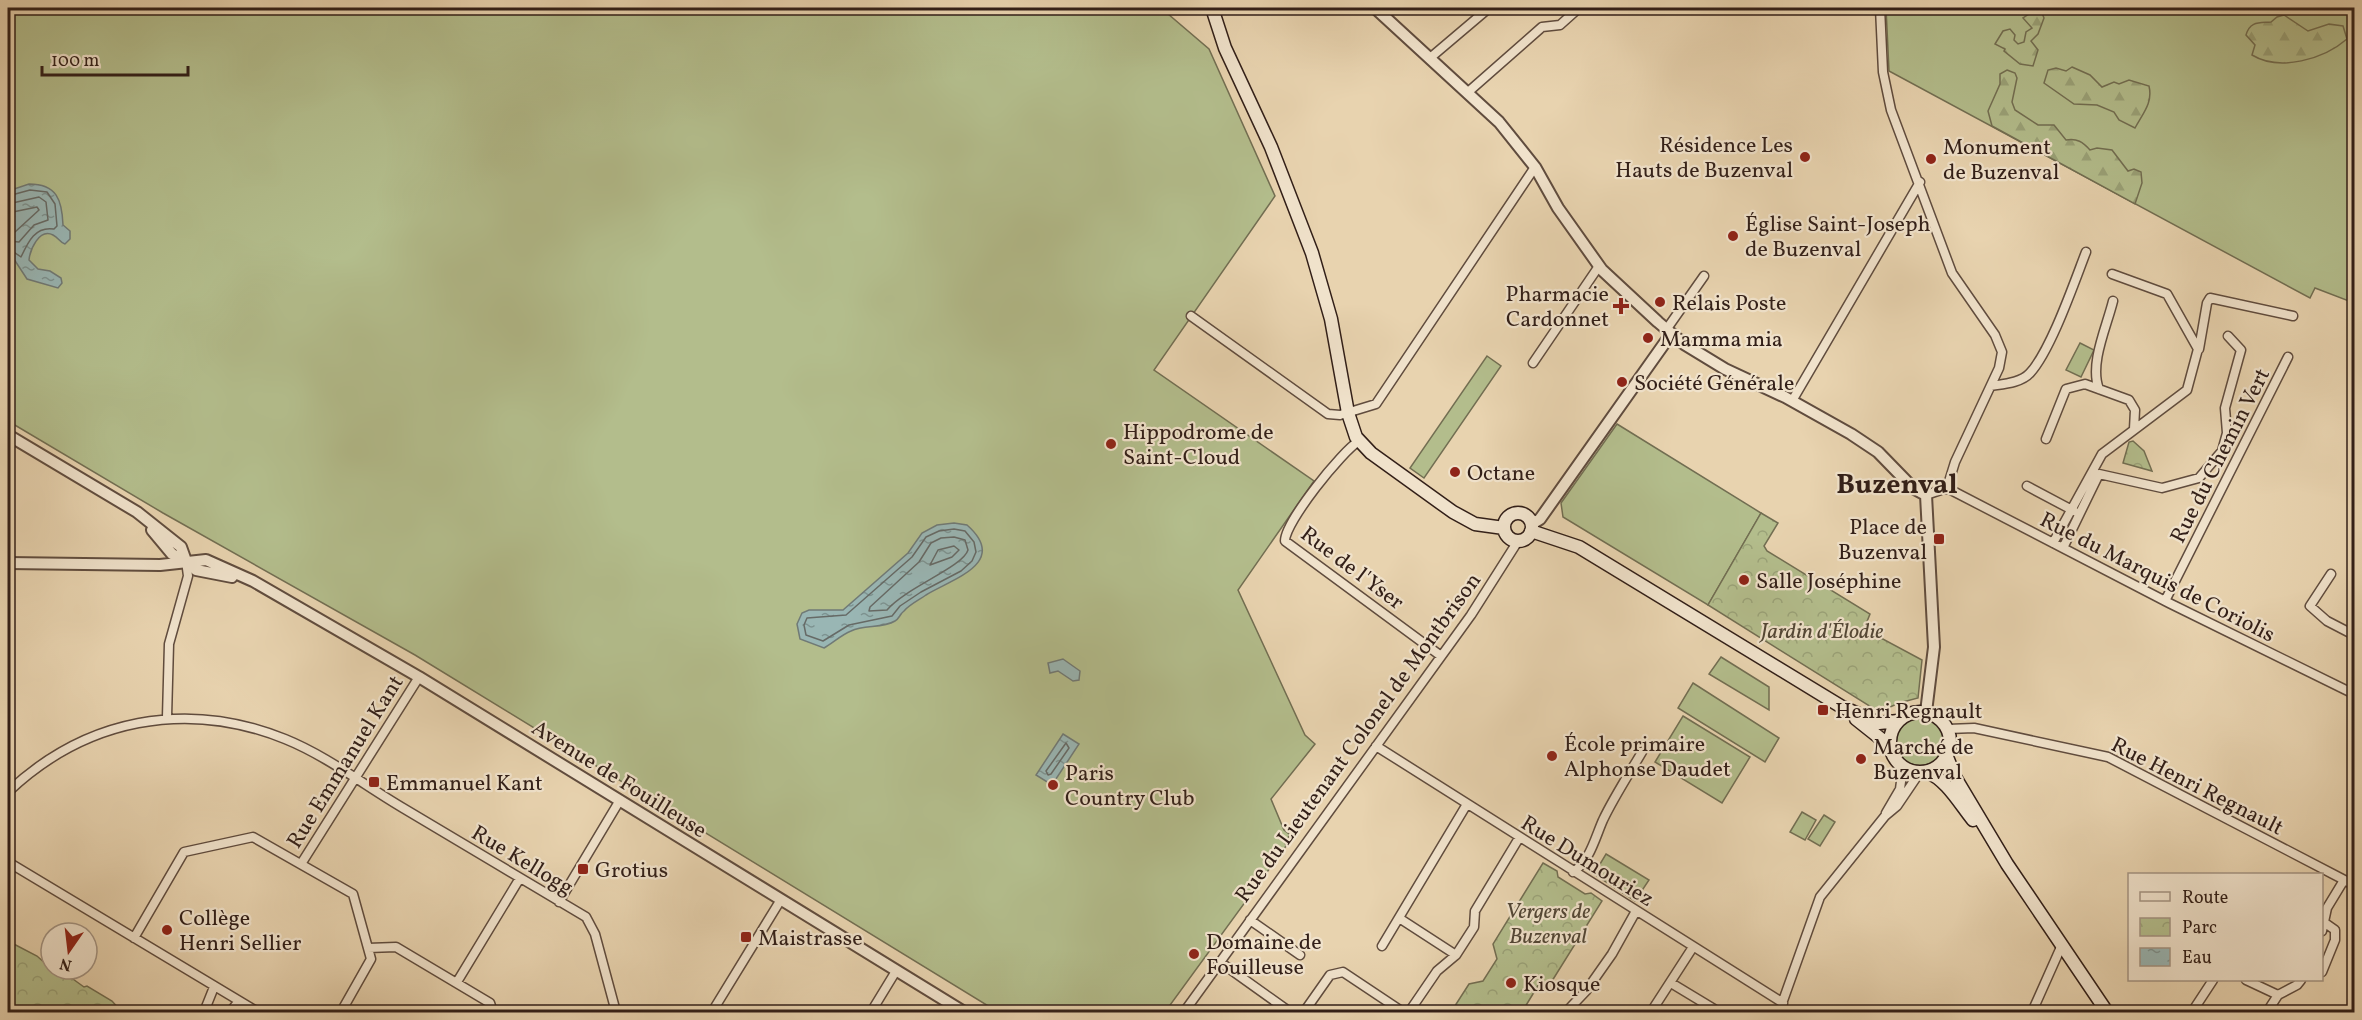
<svg xmlns="http://www.w3.org/2000/svg" width="2362" height="1020" viewBox="0 0 2362 1020" font-family="Vollkorn,serif">
<style>
.grass{fill:#b3bd8c;stroke:#726e52;stroke-width:1.5}
.forest{fill:url(#forest-firs);stroke:#726e52;stroke-width:1.5}
.park{fill:url(#park-crowns);stroke:#726e52;stroke-width:1.5}
.water{fill:url(#water-ripples);stroke:#707a76;stroke-width:1.5}
.lines{fill:none;stroke-linecap:round;stroke-linejoin:round}
.shore{stroke:#666a66;stroke-width:1.5}
.minor-casing{stroke:#604c3e;stroke-width:11}
.tertiary-casing{stroke:#604c3e;stroke-width:14}
.secondary-casing{stroke:#321f18;stroke-width:15}
.minor{stroke:#f0e2cb;stroke-width:8}
.tertiary{stroke:#f0e2cb;stroke-width:10}
.secondary{stroke:#f0e2cb;stroke-width:12}
.poi-dot{fill:#8f2418;stroke:#f0e2cb;stroke-width:2}
.labels{text-anchor:middle;stroke-width:4.5;stroke-linejoin:round;paint-order:stroke}
.poi-label{font-size:22px;fill:#321f18;stroke:#f0e2cb;text-anchor:start}
.street-label{font-size:22px;fill:#321f18;stroke:#f0e2cb}
.park-label{font-size:22px;font-style:italic;fill:#524635;stroke:#f0e2cb}
.district-label{font-size:28px;font-weight:bold;fill:#321f18;stroke:#f0e2cb}
</style>
<defs>
<pattern id="forest-firs" width="22" height="20" patternUnits="userSpaceOnUse" patternTransform="scale(1.5)"><rect width="22" height="20" fill="#b3bd8c"/><path d="M5 1l3.5 6h-7zM16 11l3.5 6h-7z" fill="#9aa278"/></pattern>
<pattern id="park-crowns" width="20" height="18" patternUnits="userSpaceOnUse" patternTransform="scale(1.5)"><rect width="20" height="18" fill="#b3bd8c"/><path d="M2 6a3 3 0 1 1 6 0M12 15a3 3 0 1 1 6 0" fill="none" stroke="#9aa278"/></pattern>
<pattern id="water-ripples" width="26" height="14" patternUnits="userSpaceOnUse" patternTransform="scale(1.5)"><rect width="26" height="14" fill="#99b6b4"/><path d="M2 4q2-2 4 0t4 0M15 11q2-2 4 0t4 0" fill="none" stroke="#7d9391"/></pattern>
</defs>
<rect width="100%" height="100%" fill="#e8d3af"/>
<filter id="stains"><feTurbulence type="fractalNoise" baseFrequency=".00333" numOctaves="4"/><feColorMatrix values="0 0 0 0 .2 0 0 0 0 .09 0 0 0 0 .02 0 0 0 .5 -.17"/></filter>
<radialGradient id="worn" r=".72"><stop offset=".6" stop-color="#630" stop-opacity="0"/><stop offset="1" stop-color="#630" stop-opacity=".3"/></radialGradient>
<!-- grass -->
<path class="grass" d="M8 8H1161L1209 49 1275 196 1154 370 1314 481 1238 590 1305 735 1315 744 1271 799 1284 830 1293 837 1289 836 1285 842 1286 846 1165 1012H998L415 655 163 513 8 421Z
M1886 8H2354V303L2315 288 2310 298 1889 71Z
M2080 343 2094 350 2081 377 2066 370Z
M1487 356 1501 366 1424 478 1410 468Z
M1617 424 1761 513 1708 605 1563 517 1561 503Z
M1721 657 1769 687V710L1709 674Z
M1693 683 1779 738 1765 762 1678 708Z
M1683 716 1750 757 1722 803 1655 762Z
M1895 742a25 25 0 1 1 50 0a25 25 0 1 1-50 0Z
M1802 812 1816 820 1805 840 1790 832Z
M1824 815 1835 822 1820 846 1808 839Z
M1606 854 1649 880 1635 901 1594 874Z"/>
<!-- forest -->
<path class="forest" d="M2028 8H2040L2044 18 2038 34 2031 41 2038 50 2033 66 2020 64 2004 51 2005 49 1995 44 2003 31 2010 29 2015 35 2014 40 2018 44 2024 42 2026 32 2032 28 2023 18 2029 14Z
M2284 15 2308 31 2329 24 2343 26 2347 39C2324 59 2280 72 2252 55L2255 45 2246 35C2250 21 2259 23 2271 22L2277 17Z
M2072 67 2090 75 2102 87 2114 82 2119 84 2129 80 2149 86C2153 103 2143 113 2135 128L2119 120 2114 112 2097 105 2074 104 2044 83 2048 70 2056 68 2066 71Z
M2007 70 2015 73 2017 78 2012 102 2015 110 2038 125H2054L2066 140C2077 138 2083 142 2090 150L2097 148 2112 150 2128 171 2134 169 2141 172 2142 183 2135 204 1992 126 1988 111 2000 84V74Z"/>
<!-- park -->
<path class="park" d="M2133 441 2144 451 2152 471 2123 463 2129 442Z
M1761 513 1778 523 1764 546 1767 551 1870 614 1864 629 1922 660 1918 698 1899 703 1879 712 1708 605Z
M1543 863 1557 871 1558 877 1585 894 1591 893 1602 901 1552 981 1539 984 1525 1007 1526 1012H1451L1469 984 1483 981 1497 959 1493 944Z
M8 941 37 956 46 964H51V969H59L84 987 87 986 112 1001 122 1012H8Z"/>
<!-- water -->
<path class="water" d="M29 184C57 184 62 200 63 225L70 231V239L65 244C59 242 59 238 53 235 39 228 30 250 29 260L38 269 50 271 61 278 62 283 58 288 27 279 8 250V191Z
M954 523 967 525C1010 563 952 579 926 595 919 600 909 605 904 611 900 614 899 619 895 621 882 629 864 624 851 631 841 635 833 643 824 648L800 639 797 624 802 613 809 610H843L908 553 922 533 937 525Z
M1063 659 1080 671 1079 680 1073 681 1058 671 1050 673 1048 663Z
M1063 734 1079 744 1052 785 1036 775Z"/>
<g class="lines">
<!-- shore -->
<path class="shore" d="M8 196 30 190 47 192 55 204 57 226 54 229C35 226 28 242 21 257L8 248
M8 204 39 197 46 202 48 220 34 225 19 242 8 241
M8 213 37 207 39 210 15 232H8
M954 529 965 531 974 542 976 552 972 561 961 571 921 592 900 606 892 616 849 625 823 641 806 635 804 625 807 618 846 615 912 557 926 537 939 531Z
M954 537 965 540 968 550C963 567 905 588 887 610L869 611 870 607 919 562 931 543 941 538Z
M954 546 959 550 952 557 930 565 938 550Z
M1066 743 1069 748 1051 774 1048 775 1046 771Z"/>
<!-- minor casing -->
<g class="minor-casing">
<path id="minor" d="M1880 8 1883 72 1891 110 1952 273 1995 335 2002 352 1999 368 1955 462 1947 488
M1430 58 1489 8
M1467 93 1542 27 1560 25 1579 8
M1191 316 1328 414 1340 415 1376 404 1535 167
M1666 330 1704 276
M2199 349 2207 303 2210 298 2293 316
M1533 363 1599 266
M1991 386C2003 384 2021 383 2030 373 2051 350 2074 283 2086 252
M2099 389C2089 364 2107 326 2113 301
M1792 401 1920 182
M2046 439 2066 389 2085 384 2129 400 2135 410 2134 429
M1359 441C1342 451 1285 522 1285 541L1441 656
M2027 486 2074 511
M1947 488 2169 603 2354 694
M1926 495 1947 488
M2053 543 2102 454 2187 390 2198 349 2167 294 2112 274
M2063 548 2099 474 2162 488 2199 478 2222 451 2227 433 2225 408 2241 350 2228 336
M2331 574 2310 606 2327 621 2354 635
M2165 601 2288 357
M167 717 169 644 188 576 186 561
M1948 729 1974 728 2108 757 2354 885
M1376 746 1783 1003
M8 792C85 719 186 699 285 739 327 756 364 785 403 808 464 844 525 881 586 917L595 934 616 1012
M1886 813 1900 789 1903 767
M8 862 258 1012
M301 864 419 677
M1573 872C1590 861 1595 838 1603 820 1614 797 1629 774 1642 752
M559 902 620 800
M1399 918 1456 955
M1250 920 1300 955
M2322 931 2327 908 2344 880
M134 938 184 852 253 837 353 894 371 959 341 1012
M1382 946 1467 804
M368 948 396 947 490 1003 493 1012
M1220 962 1290 1012
M2322 972 2335 940V930L2325 923
M2246 980 2278 995
M457 982 520 878
M1671 983 1714 1009
M204 1012 214 987
M230 1012 239 1001
M712 1012 780 901
M871 1012 896 971
M1184 1012 1471 615 1518 541
M1304 1012 1330 975 1343 972 1403 1012
M1409 1012 1437 971 1456 955 1474 927 1475 911 1519 838
M1566 1012 1586 991 1612 954 1636 911
M1651 1012 1693 947
M1779 1012 1820 897 1885 816 1897 806 1920 772
M2032 1012 2061 947
M2192 1012 2213 980
M2267 1012 2278 995 2297 985 2301 980"/>
</g>
<!-- tertiary casing -->
<g class="tertiary-casing">
<path id="tertiary" d="M1375 8 1499 122 1535 167 1558 208 1602 270 1658 322 1684 344 1725 369 1785 397 1851 434 1878 452 1913 488 1926 495 1934 647 1926 712
M8 435 137 512 181 547 186 561 196 570 232 577
M1532 524 1540 519 1671 334
M152 530 172 554 186 561
M8 563 160 565 206 560 253 581 419 677 964 1012"/>
</g>
<!-- secondary casing -->
<g class="secondary-casing">
<path id="secondary" d="M1212 8 1225 48 1271 147 1312 253 1331 319 1348 413 1356 437 1371 453 1453 512 1475 524 1504 528
M1504 527a14 14 0 1 1 28 0a14 14 0 1 1-28 0Z
M1531 531 1579 547 1842 707 1879 723 1898 721
M1890 742a30 30 0 1 1 60 0a30 30 0 1 1-60 0Z
M1856 719 1890 746
M1947 757 1955 777 2007 864 2107 1012
M1927 772C1946 779 1960 804 1973 820"/>
</g>
<!-- minor -->
<use href="#minor" class="minor"/>
<!-- tertiary -->
<use href="#tertiary" class="tertiary"/>
<!-- secondary -->
<use href="#secondary" class="secondary"/>
</g>
<!-- markers -->
<g class="poi-dot">
<circle cx="1805" cy="157" r="6"/>
<circle cx="1931" cy="159" r="6"/>
<circle cx="1733" cy="236" r="6"/>
<circle cx="1660" cy="302" r="6"/>
<path d="M1618 297h6v6h6v6h-6v6h-6v-6h-6v-6h6z"/>
<circle cx="1648" cy="338" r="6"/>
<circle cx="1622" cy="382" r="6"/>
<circle cx="1111" cy="444" r="6"/>
<circle cx="1455" cy="472" r="6"/>
<rect x="1933" y="533" width="12" height="12" rx="3"/>
<circle cx="1744" cy="580" r="6"/>
<rect x="1817" y="704" width="12" height="12" rx="3"/>
<circle cx="1552" cy="756" r="6"/>
<circle cx="1861" cy="759" r="6"/>
<rect x="368" y="776" width="12" height="12" rx="3"/>
<circle cx="1053" cy="785" r="6"/>
<rect x="577" y="863" width="12" height="12" rx="3"/>
<circle cx="167" cy="930" r="6"/>
<rect x="740" y="931" width="12" height="12" rx="3"/>
<circle cx="1194" cy="954" r="6"/>
<circle cx="1511" cy="983" r="6"/>
</g>
<g class="labels">
<!-- poi labels -->
<g class="poi-label">
<text x="1793" y="152" text-anchor="end">Résidence Les<tspan x="1793" dy="25">Hauts de Buzenval</tspan></text>
<text x="1943" y="154">Monument<tspan x="1943" dy="25">de Buzenval</tspan></text>
<text x="1745" y="231">Église Saint-Joseph<tspan x="1745" dy="25">de Buzenval</tspan></text>
<text x="1609" y="301" text-anchor="end">Pharmacie<tspan x="1609" dy="25">Cardonnet</tspan></text>
<text x="1672" y="310">Relais Poste</text>
<text x="1660" y="346">Mamma mia</text>
<text x="1634" y="390">Société Générale</text>
<text x="1123" y="439">Hippodrome de<tspan x="1123" dy="25">Saint-Cloud</tspan></text>
<text x="1467" y="480">Octane</text>
<text x="1927" y="534" text-anchor="end">Place de<tspan x="1927" dy="25">Buzenval</tspan></text>
<text x="1756" y="588">Salle Joséphine</text>
<text x="1835" y="718">Henri Regnault</text>
<text x="1564" y="751">École primaire<tspan x="1564" dy="25">Alphonse Daudet</tspan></text>
<text x="1873" y="754">Marché de<tspan x="1873" dy="25">Buzenval</tspan></text>
<text x="1065" y="780">Paris<tspan x="1065" dy="25">Country Club</tspan></text>
<text x="386" y="790">Emmanuel Kant</text>
<text x="595" y="877">Grotius</text>
<text x="179" y="925">Collège<tspan x="179" dy="25">Henri Sellier</tspan></text>
<text x="758" y="945">Maistrasse</text>
<text x="1206" y="949">Domaine de<tspan x="1206" dy="25">Fouilleuse</tspan></text>
<text x="1523" y="991">Kiosque</text>
</g>
<!-- street labels -->
<g class="street-label">
<text transform="translate(2219 455) rotate(-63)" y="8">Rue du Chemin Vert</text>
<text transform="translate(1353 567) rotate(37)" y="8">Rue de l'Yser</text>
<text transform="translate(2158 576) rotate(27)" y="8">Rue du Marquis de Coriolis</text>
<text transform="translate(1357 737) rotate(-54)" y="8">Rue du Lieutenant Colonel de Montbrison</text>
<text transform="translate(344 761) rotate(-58)" y="8">Rue Emmanuel Kant</text>
<text transform="translate(620 778) rotate(32)" y="8">Avenue de Fouilleuse</text>
<text transform="translate(2198 785) rotate(27)" y="8">Rue Henri Regnault</text>
<text transform="translate(523 859) rotate(31)" y="8">Rue Kellogg</text>
<text transform="translate(1588 860) rotate(32)" y="8">Rue Dumouriez</text>
</g>
<!-- park labels -->
<g class="park-label">
<text x="1822" y="638">Jardin d'Élodie</text>
<text x="1548" y="918">Vergers de<tspan x="1548" dy="25">Buzenval</tspan></text>
</g>
<!-- district labels -->
<g class="district-label">
<text x="1897" y="493">Buzenval</text>
</g>
</g>
<!-- margin -->
<rect width="2362" height="1020" fill="none" stroke="#e8d3af" stroke-width="30"/>
<rect x="9" y="9" width="2344" height="1002" fill="none" stroke="#321f18" stroke-width="3"/>
<rect x="15" y="15" width="2332" height="990" fill="none" stroke="#321f18" stroke-width="1.5"/>
<!-- legend -->
<rect x="2128" y="873" width="195" height="108" fill="#f0e2cb" stroke="#a49483" stroke-width="1.5"/>
<rect x="2140" y="892" width="30" height="9" fill="#f0e2cb" stroke="#a49483" stroke-width="1.5"/>
<text x="2182" y="903" font-size="18" fill="#321f18">Route</text>
<rect x="2140" y="918" width="30" height="18" fill="url(#park-crowns)" stroke="#a49483" stroke-width="1.5"/>
<text x="2182" y="933" font-size="18" fill="#321f18">Parc</text>
<rect x="2140" y="948" width="30" height="18" fill="url(#water-ripples)" stroke="#a49483" stroke-width="1.5"/>
<text x="2182" y="963" font-size="18" fill="#321f18">Eau</text>
<!-- north arrow -->
<g transform="translate(69 951) rotate(194)"><circle r="28" fill="#f0e2cb" stroke="#a49483" stroke-width="1.5"/>
<path d="M0-4.5L10 22L0 15L-10 22Z" fill="#8f2418"/>
<text y="-9" font-size="16" font-weight="bold" text-anchor="middle" fill="#321f18">N</text>
</g>
<!-- scale -->
<path d="M42 66v9h146v-9" fill="none" stroke="#321f18" stroke-width="3"/>
<text x="51" y="66" font-size="18" fill="#321f18" stroke="#f0e2cb" stroke-width="4.5" paint-order="stroke">100 m</text>
<rect width="100%" height="100%" filter="url(#stains)"/>
<rect width="100%" height="100%" fill="url(#worn)"/>
</svg>
